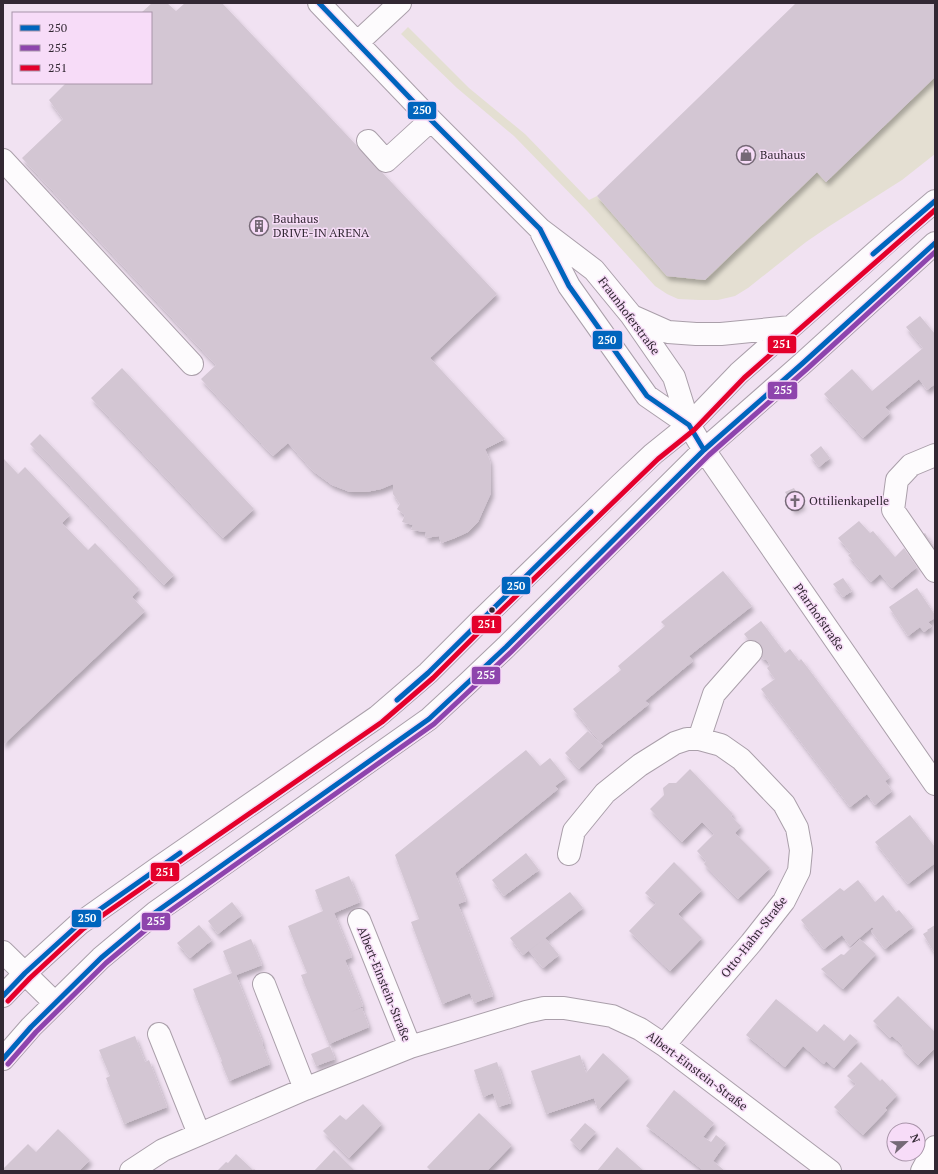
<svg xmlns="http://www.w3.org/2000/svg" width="938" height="1174" viewBox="0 0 938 1174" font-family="'PT Serif',serif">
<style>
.green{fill:#e4dfd2}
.building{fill:#d3c6d3;filter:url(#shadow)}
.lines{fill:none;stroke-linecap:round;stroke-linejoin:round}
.minor-casing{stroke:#aa9faa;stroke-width:24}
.minor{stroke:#fdfbfd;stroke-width:22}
.bus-1-casing{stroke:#f7dcf8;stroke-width:8}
.bus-2-casing{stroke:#f7dcf8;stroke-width:8}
.bus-3-casing{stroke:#f7dcf8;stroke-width:8}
.bus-1{stroke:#0065bd;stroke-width:5}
.bus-2{stroke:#8e44ad;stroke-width:5}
.bus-3{stroke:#e4002b;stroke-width:5}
.bus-dot{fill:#322833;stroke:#f7dcf8;stroke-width:1.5}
.labels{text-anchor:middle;stroke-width:3;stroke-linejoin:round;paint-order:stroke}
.poi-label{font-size:12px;fill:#322833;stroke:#f7dcf8;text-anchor:start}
.street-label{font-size:12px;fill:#322833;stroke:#f7dcf8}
.line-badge{stroke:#f7dcf8;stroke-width:1.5}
.badge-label{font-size:11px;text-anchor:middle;font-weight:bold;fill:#fff}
</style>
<defs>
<filter id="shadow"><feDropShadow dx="2.5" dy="4.5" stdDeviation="2" flood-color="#0004"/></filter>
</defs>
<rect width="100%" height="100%" fill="#f1e2f2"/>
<!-- green -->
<path class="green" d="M408 27 469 88 525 134 589 200 597 196 667 276 705 279 817 172 826 182 935 77V154L902 180 828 227 806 242 748 288 735 296 718 300H699L678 299 667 294 655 286 588 212 514 136 457 88 401 34Z"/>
<!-- building -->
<path class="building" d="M152 3H167L176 11 185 3H222L497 294 430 358 505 439 485 449 490 461 491 493 478 522 468 532 455 538 441 543 439 536 425 538 426 532 411 530 413 525 402 522 405 515 397 509 400 504 393 494V484L381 489 366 492H350L332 485 313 471 288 443 273 456 201 379 216 365 22 158 63 119 49 100 66 83H151V13H141Z
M796 3H935V77L826 182 817 172 705 280 667 276 597 196Z
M920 316 935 334V384L927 390 919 379 885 407 890 413 863 438 824 394 852 369 872 391 923 348 906 327Z
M122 368 254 509 223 538 91 398Z
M40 434 174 575 164 585 30 444Z
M821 446 830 458 819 467 810 455Z
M3 458 18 474 25 467 70 515 62 523 88 550 95 543 139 589 132 597 145 611 3 745Z
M794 488 803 505 793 510 787 498 788 497 785 492Z
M859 521 870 533 873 531 895 557 904 548 917 567 892 588 880 574 871 582 848 555 851 553 838 538Z
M925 533 935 548V567L916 539Z
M723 571 752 606 689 656 693 661 645 701 649 704 601 743 573 709 621 670 618 666 665 626 661 622Z
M843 578 852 591 843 597 833 584Z
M917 588 935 615V618L928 622 932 626 924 632 920 627 908 636 889 607Z
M761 621 785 653 790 649 799 661 801 659 890 777 885 781 892 791 875 805 867 794 850 807 761 689 775 679 767 668 770 665 766 659 764 660 744 634Z
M588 731 603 746 579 769 565 753Z
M526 750 540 766 550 758 566 778 555 786 558 789 455 873 466 901 458 904 493 996 474 1003 470 993 442 1004 411 922 419 919 395 855Z
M690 769 733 814 731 816 741 826 735 833 770 868 738 899 704 864 706 861 697 851 714 834 702 822 682 842 650 809 664 795 663 788 669 783H676Z
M910 815 935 847V863L908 884 875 842Z
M526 853 539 870 504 896 492 880Z
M674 862 702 890 678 914 702 938 670 971 629 931 656 903 645 893Z
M349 876 360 902 334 913 352 957 345 960 363 1006 351 1012 362 1008 369 1027 329 1044 301 975 307 973 288 926 323 911 315 890Z
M858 880 875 902 883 895 896 912 899 910 913 927 885 949 871 931 874 929 872 927 850 946 842 935 824 949 801 920 840 888 844 891Z
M570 892 583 908 545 938 559 955 543 968 529 951 540 942 523 955 510 938Z
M232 902 242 915 218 934 208 921Z
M199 925 212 940 190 958 177 943Z
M935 925V951L934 952 923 934 928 931 927 930Z
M251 939 262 965 236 975 263 1043 262 1044 270 1064 229 1081 221 1062 222 1061 193 989 232 973 223 951Z
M860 939 876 954 843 989 821 969 841 954 844 955Z
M898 996 935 1032V1048L918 1065 901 1048 903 1046 898 1041 892 1036 890 1038 873 1021Z
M776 999 817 1032 824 1024 844 1041 850 1034 858 1041 834 1068 826 1061 824 1064 803 1046 785 1067 746 1035Z
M135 1036 145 1062 149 1060 167 1107 124 1124 106 1078 110 1076 99 1050Z
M330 1046 335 1059 316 1066 311 1054Z
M603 1053 629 1077 598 1110 594 1098 546 1114 531 1071 580 1055 586 1073Z
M497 1062 511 1103 498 1107 493 1093 483 1097 474 1070Z
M861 1062 880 1081 882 1079 897 1095 885 1108 887 1110 863 1135 834 1107 856 1084 847 1076Z
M674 1090 714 1123 703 1137 711 1142 716 1135 726 1143 713 1161 725 1171H704L646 1126Z
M363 1104 382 1124 349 1158 323 1131 340 1115 346 1120Z
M479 1113 512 1145 487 1171H431L427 1167Z
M585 1123 596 1132 580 1150 570 1140Z
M58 1129 90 1160 79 1171H3V1169L28 1144 36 1152Z
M617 1147 644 1171H597Z
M334 1150 355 1171H314Z
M236 1154 253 1170 254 1169 256 1171H217L226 1162 228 1163Z"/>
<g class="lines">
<!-- minor casing -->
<g class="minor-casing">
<path id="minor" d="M319 3 431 120 540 229 594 270 631 315 674 377 689 425 704 450 935 784
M357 43 400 3
M368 141 386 161 431 120
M3 160 192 364
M542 234 569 286 647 396 689 425
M632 316 668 332 696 334H721L791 327
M935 455 911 465 897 480 893 510 935 571
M699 739 714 694 751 652
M569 854 574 831 605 793 640 765 675 743 687 739H699L721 745 741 759 784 804 797 828 801 850 799 871 784 901 751 943 664 1045
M359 920 410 1047
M3 952 55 1003
M264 984 305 1089
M3 996 25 973 79 924 158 868 377 717 428 673 480 621 620 485 653 454 689 425 739 373 895 235 935 201
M159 1034 199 1134
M3 1059 31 1027 101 958 156 912 429 719 468 683 506 647 704 450 803 363 935 243
M131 1171 163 1150 305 1089 410 1047 526 1012 544 1008H564L612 1016 640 1029 664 1045 830 1171
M922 1171 935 1147"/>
</g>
<!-- minor -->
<use href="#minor" class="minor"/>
<!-- bus-1 casing -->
<g class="bus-1-casing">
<path id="bus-1" d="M319 3 431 120 540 229 569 286 647 396 689 425 704 450
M873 254 935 201
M397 700 428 673 591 512
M3 996 25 973 79 924 180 853
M3 1059 31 1027 101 958 156 912 429 719 506 647 704 450 803 363 935 243"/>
</g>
<!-- bus-2 casing -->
<g class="bus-2-casing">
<path id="bus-2" d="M8 1064 36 1032 106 963 160 918 434 724 511 652 709 455 808 368 935 252"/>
</g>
<!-- bus-3 casing -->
<g class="bus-3-casing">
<path id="bus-3" d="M8 1001 30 978 83 929 162 874 382 722 433 678 485 626 658 459 694 430 744 378 935 210"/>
</g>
<!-- bus-1 -->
<use href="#bus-1" class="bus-1"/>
<!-- bus-2 -->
<use href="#bus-2" class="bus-2"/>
<!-- bus-3 -->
<use href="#bus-3" class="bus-3"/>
</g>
<!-- icons -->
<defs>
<g id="shop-ring" transform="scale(1)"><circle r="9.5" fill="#f7dcf8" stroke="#756976" stroke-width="1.5"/><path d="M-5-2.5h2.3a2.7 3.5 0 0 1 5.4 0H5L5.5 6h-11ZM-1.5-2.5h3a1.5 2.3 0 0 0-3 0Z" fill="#756976"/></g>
<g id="building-ring" transform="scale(1)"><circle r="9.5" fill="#f7dcf8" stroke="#756976" stroke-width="1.5"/><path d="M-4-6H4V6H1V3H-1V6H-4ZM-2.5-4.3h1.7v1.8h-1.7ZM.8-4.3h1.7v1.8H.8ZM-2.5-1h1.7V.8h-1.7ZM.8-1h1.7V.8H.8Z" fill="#756976"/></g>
<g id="church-ring" transform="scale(1)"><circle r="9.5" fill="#f7dcf8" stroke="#756976" stroke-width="1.5"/><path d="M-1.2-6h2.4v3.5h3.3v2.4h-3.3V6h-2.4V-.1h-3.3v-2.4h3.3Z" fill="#756976"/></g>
</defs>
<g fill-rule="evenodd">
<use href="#shop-ring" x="746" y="155"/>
<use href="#building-ring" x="259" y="226"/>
<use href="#church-ring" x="795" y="501"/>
</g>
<!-- markers -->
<circle class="bus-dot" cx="492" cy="610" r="3.5"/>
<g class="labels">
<!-- poi labels -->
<g class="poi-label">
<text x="760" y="159">Bauhaus</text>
<text x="273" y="223">Bauhaus<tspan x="273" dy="14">DRIVE-IN ARENA</tspan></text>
<text x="809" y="505">Ottilienkapelle</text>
</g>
<!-- street labels -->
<g class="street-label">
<text transform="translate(629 316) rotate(53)" y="4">Fraunhoferstraße</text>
<text transform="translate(819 617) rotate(55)" y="4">Pfarrhofstraße</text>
<text transform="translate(754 937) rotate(-52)" y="4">Otto-Hahn-Straße</text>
<text transform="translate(384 984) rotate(68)" y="4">Albert-Einstein-Straße</text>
<text transform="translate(697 1071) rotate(37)" y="4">Albert-Einstein-Straße</text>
</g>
</g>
<g class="line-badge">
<rect x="407" y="101" width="30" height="19" rx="4" fill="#0065bd"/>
<rect x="592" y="330" width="31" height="20" rx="4" fill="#0065bd"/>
<rect x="767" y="335" width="30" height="19" rx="4" fill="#e4002b"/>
<rect x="767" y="381" width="31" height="19" rx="4" fill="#8e44ad"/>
<rect x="501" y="576" width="30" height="19" rx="4" fill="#0065bd"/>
<rect x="471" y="615" width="31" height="19" rx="4" fill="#e4002b"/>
<rect x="471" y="666" width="30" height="19" rx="4" fill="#8e44ad"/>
<rect x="150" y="862" width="30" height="20" rx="4" fill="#e4002b"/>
<rect x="71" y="909" width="31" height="19" rx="4" fill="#0065bd"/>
<rect x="141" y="912" width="30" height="19" rx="4" fill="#8e44ad"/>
</g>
<g class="badge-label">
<text x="422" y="114">250</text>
<text x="607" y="344">250</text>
<text x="782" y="348">251</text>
<text x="783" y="394">255</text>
<text x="516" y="590">250</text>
<text x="487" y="628">251</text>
<text x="486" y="679">255</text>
<text x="165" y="876">251</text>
<text x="87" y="922">250</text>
<text x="156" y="925">255</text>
</g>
<!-- border -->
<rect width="938" height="1174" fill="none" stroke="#322833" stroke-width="8"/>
<!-- legend -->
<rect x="12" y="12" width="140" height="72" fill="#f7dcf8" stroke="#a894a9"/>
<rect x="20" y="25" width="20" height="6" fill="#0065bd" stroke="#a894a9"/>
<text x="48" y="32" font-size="12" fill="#322833">250</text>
<rect x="20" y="45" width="20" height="6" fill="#8e44ad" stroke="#a894a9"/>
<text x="48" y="52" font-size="12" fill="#322833">255</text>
<rect x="20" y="65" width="20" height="6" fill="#e4002b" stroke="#a894a9"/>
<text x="48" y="72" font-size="12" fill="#322833">251</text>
<!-- north arrow -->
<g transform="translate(906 1142) rotate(68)"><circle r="19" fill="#f7dcf8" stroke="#a894a9"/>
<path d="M0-3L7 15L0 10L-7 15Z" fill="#756976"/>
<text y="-6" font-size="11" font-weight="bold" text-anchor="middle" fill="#322833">N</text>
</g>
</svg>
